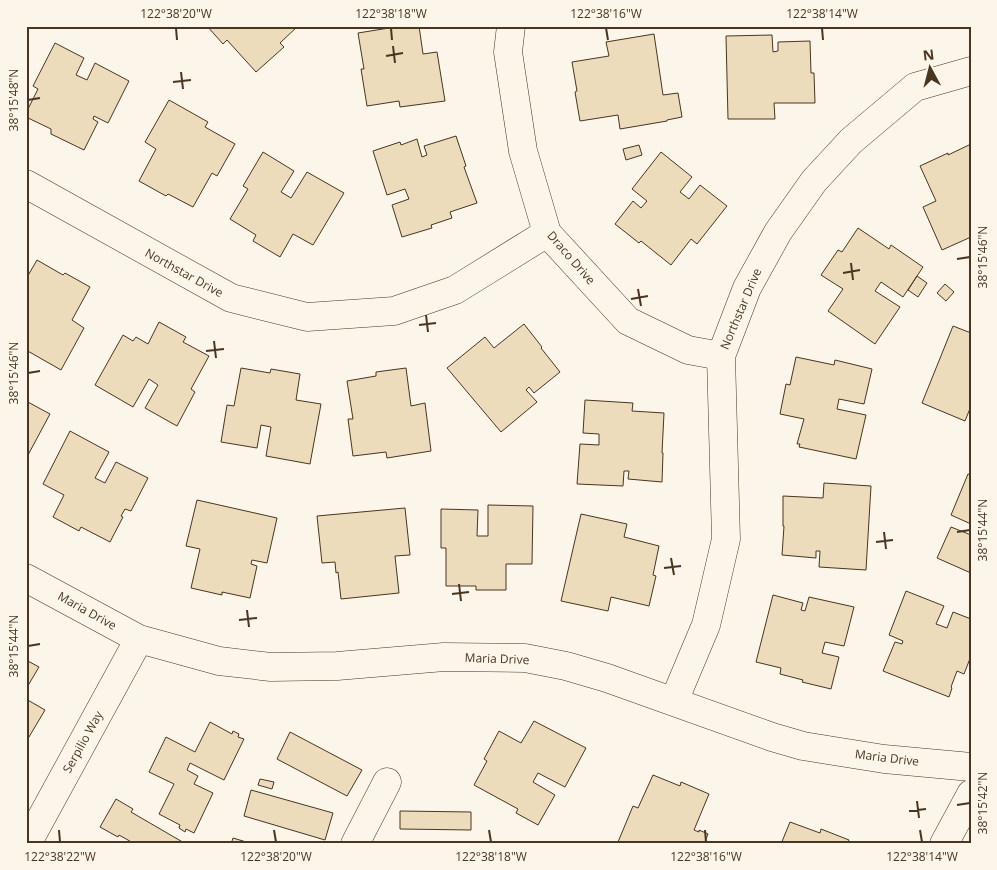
<svg xmlns="http://www.w3.org/2000/svg" width="997" height="870" viewBox="0 0 997 870" font-family="'Open Sans',sans-serif">
<style>
.building{fill:#ecdcbc;stroke:#4a3520}
.lines{fill:none;stroke-linecap:round;stroke-linejoin:round}
.minor-casing{stroke:#4a3520;stroke-width:29}
.minor{stroke:#fbf6e9;stroke-width:28}
.ticks{fill:none;stroke:#4a3520;stroke-width:2}
.labels{text-anchor:middle;stroke-width:4;stroke-linejoin:round;paint-order:stroke}
.street-label{font-size:12px;fill:#4a3520;stroke:#fbf6e9}
.neatline{fill:none;stroke:#4a3520;stroke-width:2}
.ticks-label{font-size:12px;text-anchor:middle;fill:#4a3520}
</style>
<rect width="100%" height="100%" fill="#fbf6e9"/>
<!-- building -->
<path class="building" d="M207 26H298L280 43 284 47 256 72 227 40 223 44Z
M389 26H419L423 54 437 52 445 101 400 107 399 101 367 106 361 69H364L358 33 389 28Z
M654 34 663 95 678 93 682 117 667 120V121L620 129 618 115 580 121 575 92 577 91 572 62 609 56 606 42Z
M772 35 773 52 778 51V42L810 41 811 73H814L815 103H774L775 119H728L726 36Z
M55 43 84 58 76 75 87 80 95 63 129 81 108 123 94 116 93 119 98 122 84 150 51 134V129L26 117V113L38 89 33 86Z
M169 100 208 122 205 127 235 144 217 176 212 173 193 207 168 194 166 196 139 181 156 149 145 142Z
M456 136 466 166 464 167 477 203 450 212 452 218 431 225 432 228 402 237 392 205 409 199 405 189 387 195 373 151 400 142 401 145 417 139 422 157 427 155 424 146Z
M971 144V237L942 250 923 207 936 201 920 166 948 153V155Z
M639 145 642 155 626 160 623 149Z
M263 152 294 171 281 192 291 198 307 172 344 193 313 245 293 234 280 257 253 241 256 235 230 219 248 189 243 186Z
M661 152 692 177 680 192 689 199 700 185 727 206 697 244 691 239 671 265 641 241 639 243 615 224 633 201 641 208 647 201 632 189Z
M858 228 889 249 891 245 923 267 903 297 881 282 875 291 900 307 875 344 828 311 843 289 821 275 838 250 842 252Z
M37 260 63 275 65 273 90 287 72 320 84 328 61 370 26 350V295L27 292H26V279Z
M917 276 927 283 918 297 908 290Z
M945 284 954 292 946 301 937 293Z
M159 322 186 337 183 342 209 356 191 389 195 392 177 426 145 408 158 385 149 379 133 407 95 385 123 335 133 341 136 337 148 344Z
M524 324 542 347 541 348 560 372 534 393 529 387 526 390 537 402 501 432 447 368 485 337 494 348Z
M953 326 971 333V406L965 421 922 403Z
M796 357 834 365 835 360 872 369 864 404 839 399 837 409 866 415 856 459 799 447 800 444H797L804 419 780 414 786 384 790 385Z
M241 368 270 373 271 369 300 374 296 400 321 404 310 464 266 456 271 427 261 425 257 448 221 442 227 405 234 406Z
M406 368 411 406 425 403 431 451 387 458 386 452 353 456 348 419H353L347 381 376 376V372Z
M585 400 633 403 632 411 664 413 662 453H663L662 482 628 479 629 471H624L623 486 577 484 580 444 599 445V434L583 433Z
M26 401 50 414 28 455 26 454Z
M70 431 109 452 95 478 105 483 116 462 148 478 131 511 125 509 121 516 123 517 110 542 81 527 79 531 53 517 64 495 43 484Z
M968 474 971 475V524L951 515Z
M824 483 871 486 866 570 819 567 820 551H816V558L782 555 784 526H783V496L823 498Z
M197 500 277 518 267 563 252 560 251 564 257 566 250 598 222 592V595L191 588 200 549 186 546Z
M488 505 533 506 532 564H506V590H476V586H446V548H441V509L478 510 477 536H488Z
M405 508 410 555 395 556 399 593 341 599 338 572 336 573 335 562 322 563 317 516Z
M581 514 627 524 624 537 659 546 653 575 656 576 649 606 611 597 608 611 561 601Z
M951 527 971 535V573L937 558Z
M906 591 944 606 936 624 947 628 953 612 971 619V656L964 674 957 671 951 687 952 688 949 697 883 671 895 642 902 644 903 641 889 635Z
M773 595 803 603 801 610 805 611 809 597 854 607 844 646 825 642 822 653 839 657 831 689 802 682 803 680 780 674 781 668 756 662Z
M26 660 39 667 26 689Z
M26 699 45 710 26 742Z
M534 721 586 748 565 787 538 773 533 782 555 795 538 825 516 813 518 809 474 785 487 761 484 759 499 731 521 743Z
M210 722 232 734 233 731 239 734 238 737 244 739 224 780 190 763 187 770 198 776 194 784 213 793 194 833 186 829 185 832 179 828 180 825 159 814 174 784 149 772 166 737 195 752Z
M290 732 362 770 347 796 277 759Z
M653 775 680 786 681 782 709 794 694 830 699 832V830L708 834 704 844H620L618 842 633 806 638 808Z
M260 779 274 782 272 789 258 785Z
M251 790 333 813 325 840 244 816Z
M116 799 133 809 131 812 186 844H135L119 835 118 837 100 827Z
M400 811 471 812V830L400 829Z
M790 822 820 833 821 829 849 840 847 844H781Z
M233 838 253 844H231Z"/>
<g class="lines">
<!-- minor casing -->
<g class="minor-casing">
<path id="minor" d="M511 26 508 52 523 151 547 233 628 321 688 350 721 356
M26 184 231 298 307 317 394 311 455 290 547 233
M26 578 139 639 219 661 271 667 337 666 444 657 525 658 566 666 607 678 772 737 803 746 884 759 971 767
M674 701 706 625 726 539 721 356 747 288 778 232 814 181 851 141 915 87 971 71
M27 844 139 639
M355 844 387 782
M944 844 971 794"/>
</g>
<!-- minor -->
<use href="#minor" class="minor"/>
</g>
<!-- ticks -->
<path class="ticks" d="M176 28 177 40M391 28 392 40M606 28 608 40M822 28 823 40M393 46 395 63M386 56 403 53M181 72 183 89M173 82 191 80M28 100 40 98M957 259 970 257M851 263 853 280M843 273 860 270M638 289 641 306M631 299 648 296M426 315 428 332M419 325 436 323M214 341 216 358M206 351 224 349M28 373 40 371M884 532 886 549M957 532 970 530M876 542 893 540M671 558 674 575M664 568 681 566M459 584 461 601M452 594 469 592M247 610 249 627M239 620 257 618M28 646 40 644M917 801 919 818M957 805 970 803M909 811 926 809M59 830 60 842M274 830 276 842M489 830 491 842M705 830 706 842M920 830 922 842"/>
<g class="labels">
<!-- street labels -->
<g class="street-label">
<text transform="translate(571 258) rotate(49)" y="4">Draco Drive</text>
<text transform="translate(184 273) rotate(29)" y="4">Northstar Drive</text>
<text transform="translate(741 309) rotate(-67)" y="4">Northstar Drive</text>
<text transform="translate(87 611) rotate(29)" y="4">Maria Drive</text>
<text transform="translate(497 659) rotate(2)" y="4">Maria Drive</text>
<text transform="translate(83 742) rotate(-61)" y="4">Serpilio Way</text>
<text transform="translate(887 758) rotate(7)" y="4">Maria Drive</text>
</g>
</g>
<!-- border -->
<rect width="997" height="870" fill="none" stroke="#fbf6e9" stroke-width="55"/>
<!-- north arrow -->
<g transform="translate(930 68) rotate(353)" stroke="#fbf6e9" stroke-width="4" paint-order="stroke">
<path d="M0-4L9 19L0 12L-9 19Z" fill="#4a3520"/>
<text y="-8" font-size="14" font-weight="bold" text-anchor="middle" fill="#4a3520">N</text>
</g>
<rect x="28" y="28" width="942" height="814" class="neatline"/>
<g class="ticks-label">
<text x="176" y="18">122°38'20"W</text>
<text x="391" y="18">122°38'18"W</text>
<text x="606" y="18">122°38'16"W</text>
<text x="822" y="18">122°38'14"W</text>
<text transform="translate(14 100) rotate(-90)" y="4">38°15'48"N</text>
<text transform="translate(983 257) rotate(-90)" y="4">38°15'46"N</text>
<text transform="translate(14 373) rotate(-90)" y="4">38°15'46"N</text>
<text transform="translate(983 530) rotate(-90)" y="4">38°15'44"N</text>
<text transform="translate(14 646) rotate(-90)" y="4">38°15'44"N</text>
<text transform="translate(983 803) rotate(-90)" y="4">38°15'42"N</text>
<text x="60" y="861">122°38'22"W</text>
<text x="276" y="861">122°38'20"W</text>
<text x="491" y="861">122°38'18"W</text>
<text x="706" y="861">122°38'16"W</text>
<text x="922" y="861">122°38'14"W</text>
</g>
</svg>
